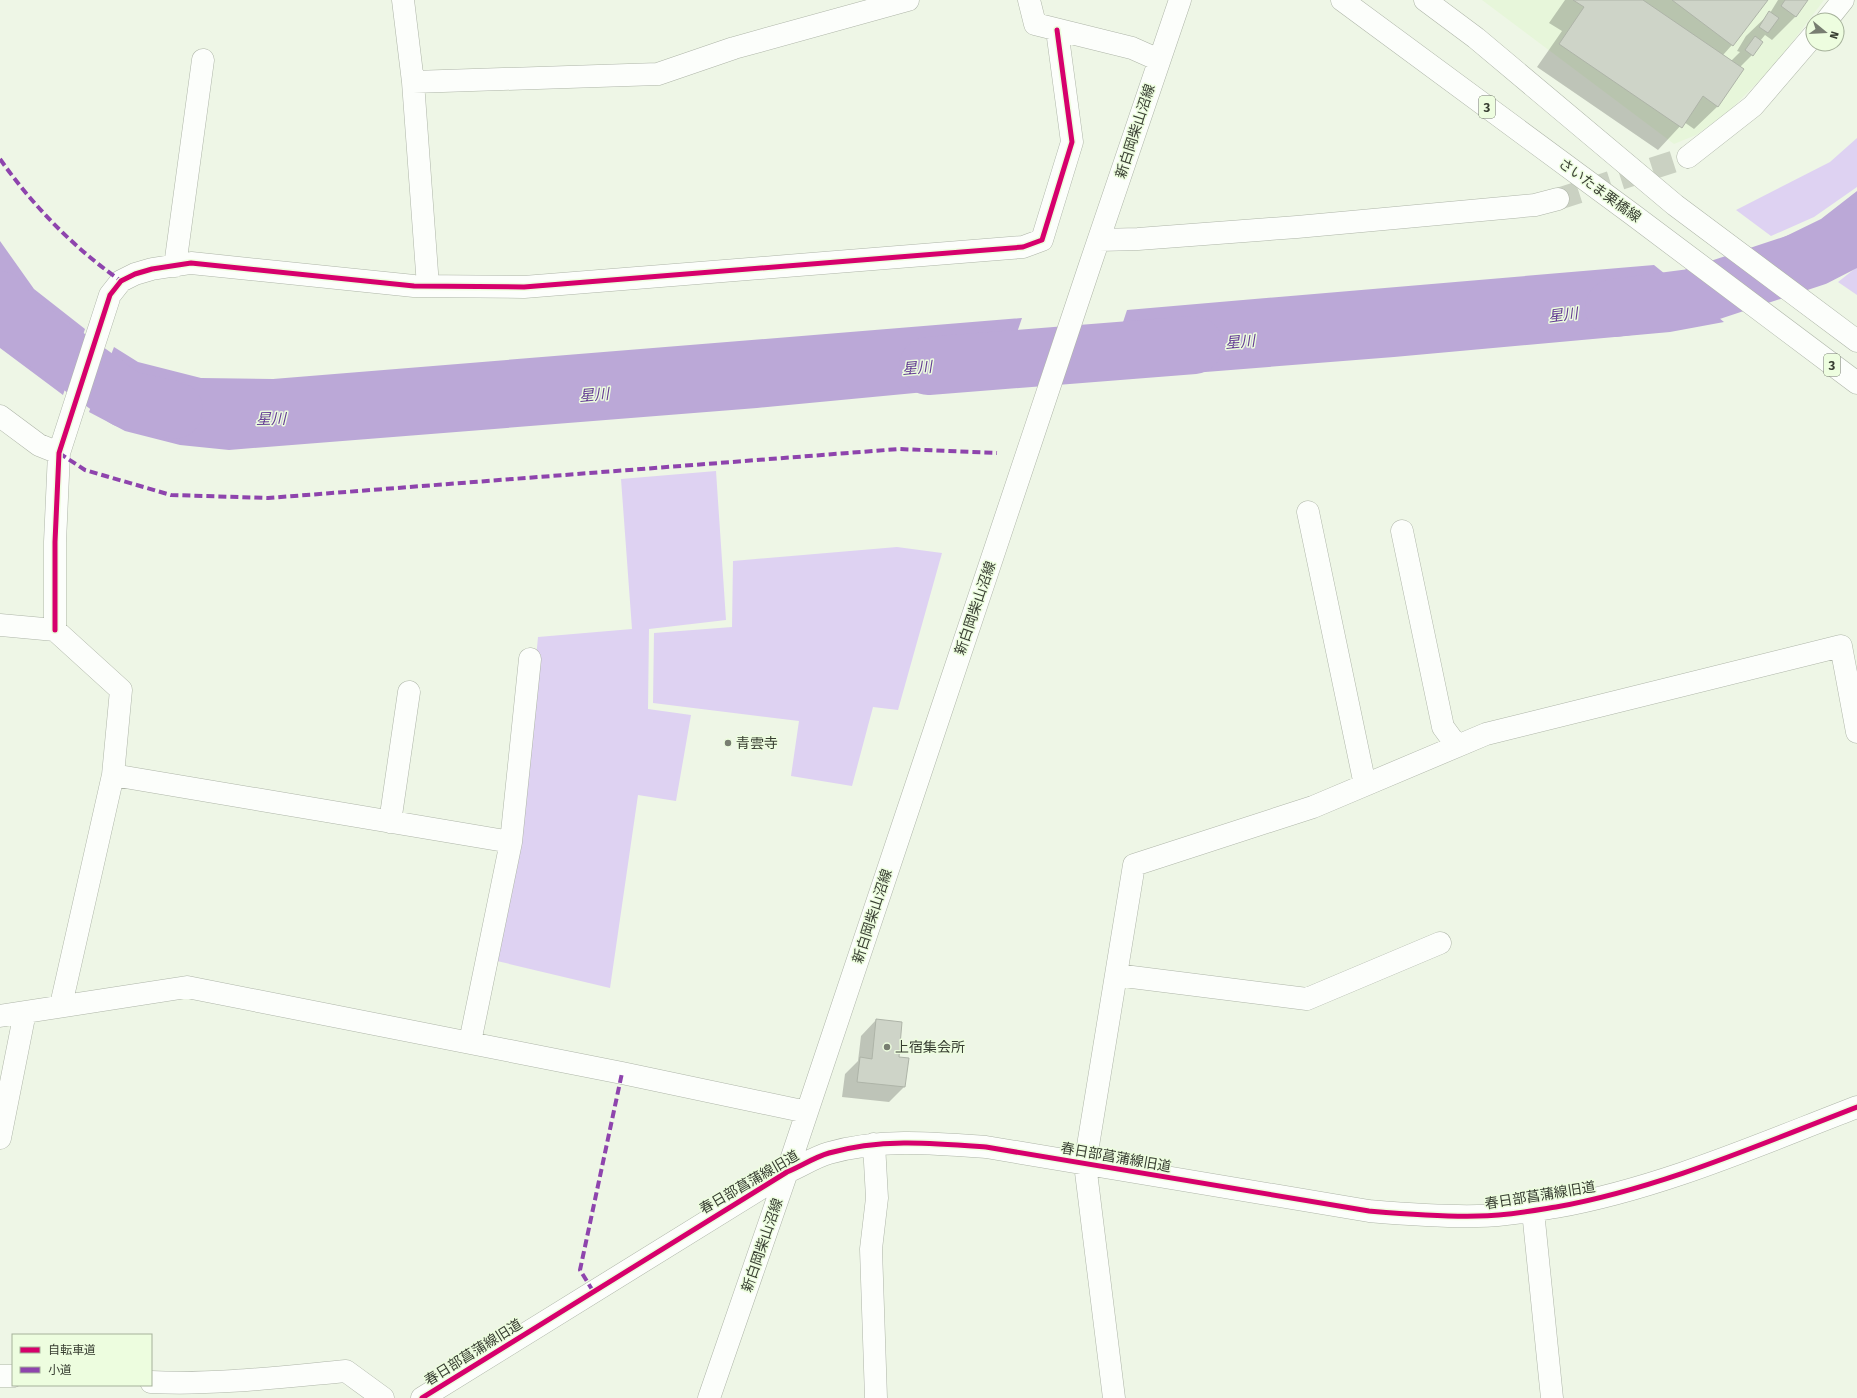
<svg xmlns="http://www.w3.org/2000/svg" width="1857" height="1398" viewBox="0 0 1857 1398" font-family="'Fira Sans','Noto Sans JP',sans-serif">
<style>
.built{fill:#e7f6da}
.green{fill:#ded2f2}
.water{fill:#bba8d7}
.shadow{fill:#0003}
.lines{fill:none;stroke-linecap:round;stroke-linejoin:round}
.river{stroke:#bba8d7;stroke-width:58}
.building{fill:#ced4c8;stroke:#aeb4a8}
.minor-tunnel{stroke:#cad1c2;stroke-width:22;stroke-dasharray:22 11;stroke-linecap:butt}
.minor-casing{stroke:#aeb5a8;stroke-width:23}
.major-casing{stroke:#aeb5a8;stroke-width:23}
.minor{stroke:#fcfefb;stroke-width:22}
.major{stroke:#fcfefb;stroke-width:22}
.quiet{stroke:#8e44ad;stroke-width:4;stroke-dasharray:8 4;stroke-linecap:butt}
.cycleway-casing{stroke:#edfddf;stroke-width:8}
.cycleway{stroke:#d6006c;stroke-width:5}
.poi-dot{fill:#787e71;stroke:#edfddf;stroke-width:1.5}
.labels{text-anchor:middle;stroke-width:3;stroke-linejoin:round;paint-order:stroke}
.shield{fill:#edfddf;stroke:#6e7766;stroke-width:1}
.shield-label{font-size:13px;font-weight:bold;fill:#383e32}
.street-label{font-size:14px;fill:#383e32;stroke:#edfddf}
.poi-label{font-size:14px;fill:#383e32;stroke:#edfddf;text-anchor:start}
.water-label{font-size:15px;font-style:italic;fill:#643c94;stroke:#edfddf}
</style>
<rect width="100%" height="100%" fill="#eef6e6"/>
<!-- built -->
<path class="built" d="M1482 0H1824L1775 65 1727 113 1696 135 1674 144Z"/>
<!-- green -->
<path class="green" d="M1857 138V187L1814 217 1771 236 1736 210 1830 162Z
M1857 267V295L1838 282Z
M716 471 726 620 649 629 648 709 691 715 676 801 638 795 610 988 497 961 518 848 538 637 632 629 621 479Z
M897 547 942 553 898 710 873 707 852 786 791 776 799 721 653 703 654 633 732 627 733 561Z"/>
<!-- water -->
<path class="water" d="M1857 191V256L1830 275 1780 239 1821 219Z
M0 241 34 289 85 329 63 395 0 348Z
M1654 265 1724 322 1670 332 1394 357 1104 380 1127 310Z
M1022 318 999 385 757 408 229 450 180 445 125 431 89 412 114 347 138 362 201 378 273 379Z"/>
<!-- shadow -->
<path class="shadow" d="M1565 0H1766L1732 45 1723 55 1731 61 1740 52 1737 51 1746 36 1770 13 1778 0H1807L1796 16 1772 40 1765 35 1760 41 1752 55 1740 67 1718 106 1694 129 1684 122 1658 150 1537 67 1562 31 1549 23Z
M876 1020 898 1058 904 1087 889 1102 842 1097 845 1074 858 1061 861 1036Z"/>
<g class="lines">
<!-- river -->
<path class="river" d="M0 300 13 318 126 399 174 410
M1614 308 1691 298 1815 257 1846 241 1857 233
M928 366 1194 345"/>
</g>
<!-- building -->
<path class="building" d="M1573 0H1643L1744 69 1718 107 1703 96 1682 128 1559 44 1584 7Z
M1672 0H1768L1733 46Z
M1785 0H1808L1796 17 1781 6Z
M1769 11 1779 18 1768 33 1759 27Z
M1755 36 1763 42 1753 56 1745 50Z
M876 1019 902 1022 899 1057 909 1058 905 1087 857 1082 860 1057 872 1059Z"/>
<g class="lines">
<!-- minor-tunnel -->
<path class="minor-tunnel" d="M1558 199 1688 157"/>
<!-- minor casing -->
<g class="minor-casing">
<path id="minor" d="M403 0 413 82 428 286
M1029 0 1035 24 1132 48 1159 60
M1827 20 1843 0
M413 82 658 74 734 48 908 0
M1688 157 1753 106 1813 36
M1099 240 1138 239 1297 227 1535 205 1558 199
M175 266 203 60
M0 416 39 445 59 453
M1308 512 1365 785
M1402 531 1443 727 1457 746
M0 625 55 630 121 690 113 775 61 1005
M55 630V542L59 453 110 295 121 281 135 274 152 269 191 263 414 286 524 287 1023 247 1042 240 1072 142 1057 30
M113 775 511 842
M390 822 409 692
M1116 975 1307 999 1440 943
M0 1016 187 987 622 1073 807 1112
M470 1042 511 842 530 659
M0 1138 25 1012
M874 1144 877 1198 871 1249 876 1398
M1533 1211 1552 1398
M0 1376H13
M151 1382C216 1385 281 1377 346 1371L383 1398
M422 1398 787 1172C801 1166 815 1157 829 1153 880 1138 934 1143 986 1147L1369 1211C1406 1214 1442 1217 1478 1216 1504 1216 1531 1211 1556 1207 1661 1188 1758 1145 1857 1107
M709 1398 787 1172 1091 262 1180 0
M1114 1398 1085 1164 1134 865 1313 807 1486 734 1841 646 1857 732"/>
</g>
<!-- major casing -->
<g class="major-casing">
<path id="major" d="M1342 0 1632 214 1857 383
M1425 0 1476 38 1675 205 1857 341"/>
</g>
<!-- minor -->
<use href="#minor" class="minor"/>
<!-- major -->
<use href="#major" class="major"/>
<!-- quiet -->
<path class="quiet" d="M0 159C33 206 74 248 121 281
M59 453 85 470 171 495 268 498 899 449 997 453
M593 1291 580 1270 622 1073"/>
<!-- cycleway casing -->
<g class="cycleway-casing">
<path id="cycleway" d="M55 630V542L59 453 110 295 121 281 135 274 152 269 191 263 414 286 524 287 1023 247 1042 240 1072 142 1057 30
M422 1398 787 1172C801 1166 815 1157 829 1153 880 1138 934 1143 986 1147L1369 1211C1406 1214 1442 1217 1478 1216 1504 1216 1531 1211 1556 1207 1661 1188 1758 1145 1857 1107"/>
</g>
<!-- cycleway -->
<use href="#cycleway" class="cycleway"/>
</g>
<!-- markers -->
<g class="poi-dot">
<circle cx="728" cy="743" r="4"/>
<circle cx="887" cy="1047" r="4"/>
</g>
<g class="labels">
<!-- shield labels -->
<g class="shield">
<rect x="1479" y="96" width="16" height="22" rx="3"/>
<rect x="1824" y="354" width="16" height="22" rx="3"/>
</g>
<g class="shield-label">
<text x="1487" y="112">3</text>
<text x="1832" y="370">3</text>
</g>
<!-- street labels -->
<g class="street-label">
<text transform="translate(1135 131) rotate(-72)" y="5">新白岡柴山沼線</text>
<text transform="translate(1600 190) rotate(36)" y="5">さいたま栗橋線</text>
<text transform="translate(975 608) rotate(-71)" y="5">新白岡柴山沼線</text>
<text transform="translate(872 916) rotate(-72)" y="5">新白岡柴山沼線</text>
<text transform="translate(1116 1157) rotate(10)" y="5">春日部菖蒲線旧道</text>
<text transform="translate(749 1182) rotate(-30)" y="5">春日部菖蒲線旧道</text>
<text transform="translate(1540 1195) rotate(-9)" y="5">春日部菖蒲線旧道</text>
<text transform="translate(762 1245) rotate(-71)" y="5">新白岡柴山沼線</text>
<text transform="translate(473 1352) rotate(-32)" y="5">春日部菖蒲線旧道</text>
</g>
<!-- poi labels -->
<g class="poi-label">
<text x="736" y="748">青雲寺</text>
<text x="895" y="1052">上宿集会所</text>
</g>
<!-- water labels -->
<g class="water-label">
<text transform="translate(1563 315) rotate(-7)" y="5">星川</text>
<text transform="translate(1240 342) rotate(-5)" y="5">星川</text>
<text transform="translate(917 368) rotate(-5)" y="5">星川</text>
<text transform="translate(594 395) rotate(-5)" y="5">星川</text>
<text transform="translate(271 419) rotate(-1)" y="5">星川</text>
</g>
</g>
<!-- legend -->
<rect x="12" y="1334" width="140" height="52" fill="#edfddf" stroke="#a5b19a"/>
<rect x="20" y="1347" width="20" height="6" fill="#d6006c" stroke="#a5b19a"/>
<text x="48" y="1354" font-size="12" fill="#383e32">自転車道</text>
<rect x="20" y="1367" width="20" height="6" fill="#8e44ad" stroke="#a5b19a"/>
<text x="48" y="1374" font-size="12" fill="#383e32">小道</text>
<!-- north arrow -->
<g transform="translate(1825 32) rotate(108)"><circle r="19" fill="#edfddf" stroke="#a5b19a"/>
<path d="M0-3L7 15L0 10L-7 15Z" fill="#787e71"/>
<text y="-6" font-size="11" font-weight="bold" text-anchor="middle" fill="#383e32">N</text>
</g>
</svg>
